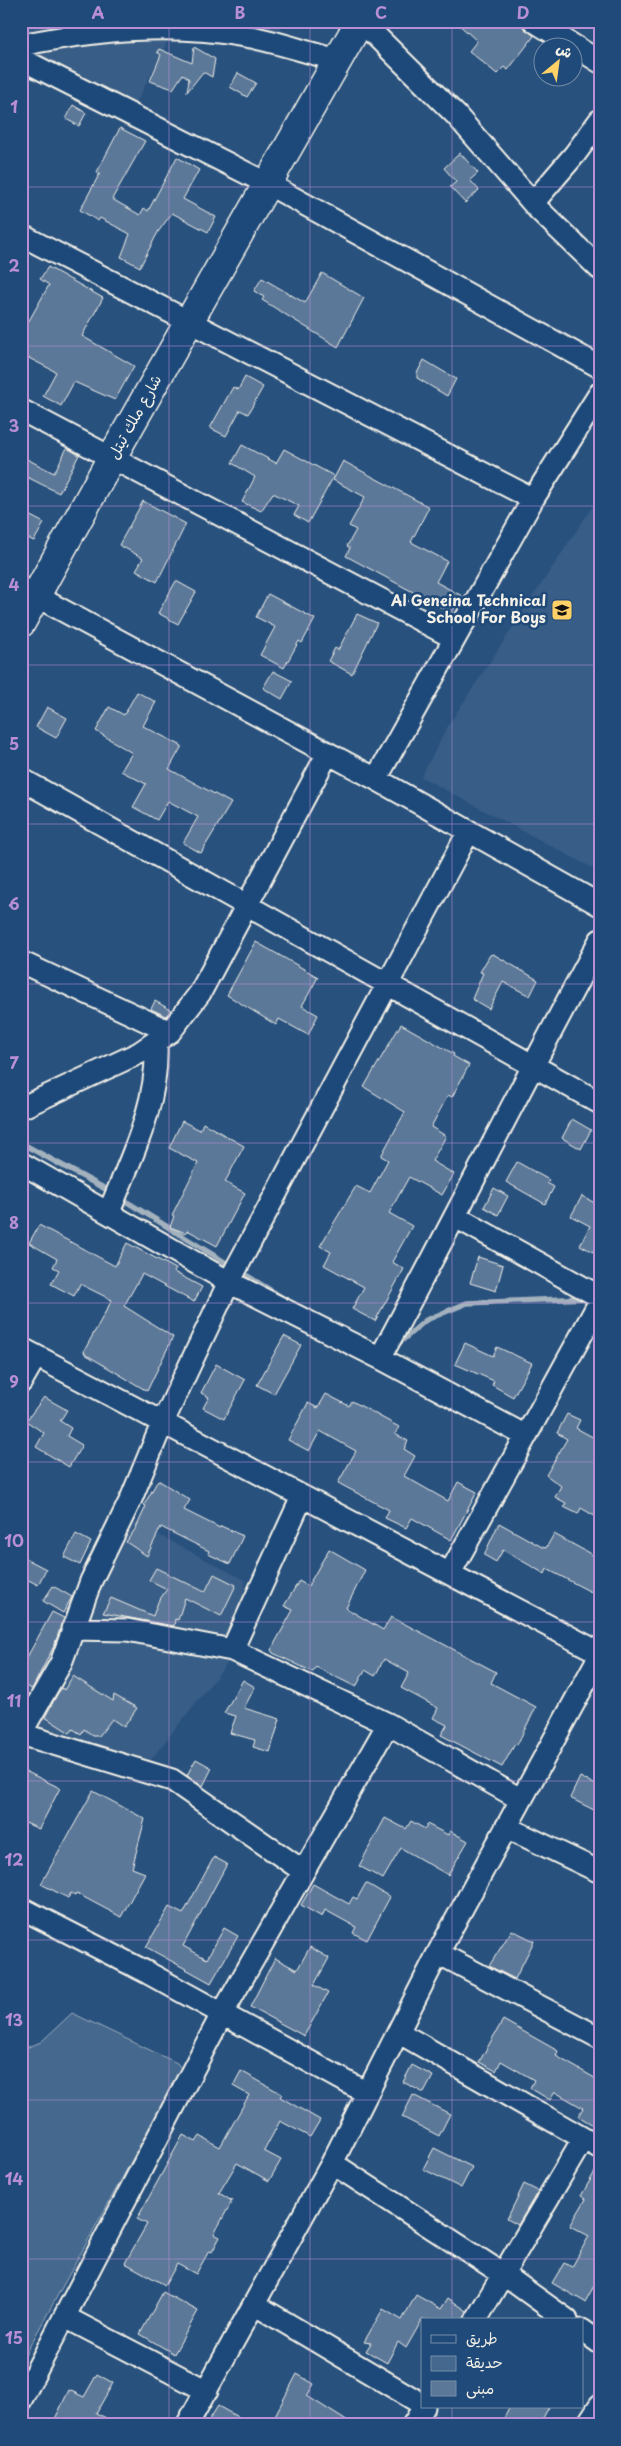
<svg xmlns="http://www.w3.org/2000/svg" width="621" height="2446" viewBox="0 0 621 2446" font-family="'Playpen Sans','Playpen Sans Arabic',sans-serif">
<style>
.built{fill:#375d86}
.green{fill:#45688e;stroke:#9cacbb}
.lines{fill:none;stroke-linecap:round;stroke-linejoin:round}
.stream{stroke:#a4b2be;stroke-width:5.5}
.building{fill:#5b7899;stroke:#f4f1e8}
.minor-casing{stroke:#f4f1e8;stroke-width:25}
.secondary-casing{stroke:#f4f1e8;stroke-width:31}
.minor{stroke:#1f4a7a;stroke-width:21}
.secondary{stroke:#1f4a7a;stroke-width:28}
.grid{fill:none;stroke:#b88ed4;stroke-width:1;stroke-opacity:0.55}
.labels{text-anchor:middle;stroke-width:5;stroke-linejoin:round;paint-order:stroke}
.street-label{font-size:15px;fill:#f4f1e8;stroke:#1f4a7a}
.poi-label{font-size:15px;font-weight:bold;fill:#f4f1e8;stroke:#1f4a7a;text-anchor:end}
.neatline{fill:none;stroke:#b88ed4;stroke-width:2}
.grid-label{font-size:16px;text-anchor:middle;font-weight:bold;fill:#b88ed4}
</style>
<rect width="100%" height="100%" fill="#28517e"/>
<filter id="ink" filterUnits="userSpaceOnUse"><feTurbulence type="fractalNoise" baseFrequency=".02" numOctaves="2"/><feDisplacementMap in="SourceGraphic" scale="10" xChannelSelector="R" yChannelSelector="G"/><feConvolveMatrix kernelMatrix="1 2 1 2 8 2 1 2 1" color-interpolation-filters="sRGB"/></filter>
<g filter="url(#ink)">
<!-- built -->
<path class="built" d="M21 21H284L269 55 172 33 133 109 21 55Z
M600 495V872L421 777 449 724Z
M133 1521 246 1581 229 1661 135 1780 21 1716V1698Z"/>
<!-- green -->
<path class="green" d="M72 2013 177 2063 182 2069 21 2362V2050L41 2042Z"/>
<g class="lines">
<!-- stream -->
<path class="stream" d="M21 1143 111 1192
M119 1197 288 1301
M397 1345 426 1320 467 1303 588 1298"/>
</g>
<!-- building -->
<path class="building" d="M455 21H516L534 36 508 70 504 67 497 74 469 51 477 41Z
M194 47 215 59 212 77 203 72 187 92 189 79 183 74 173 89 150 81 161 55 157 52 159 49 192 63Z
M238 73 256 83 247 97 230 87Z
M73 105 86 113 79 126 66 119Z
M120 128 145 141 112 199 140 215 144 208 148 211 177 157 199 170 183 199 216 217 208 232 172 213 158 232 140 267 121 257 130 234 100 218 98 221 80 210 100 173 97 172Z
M460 153 478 173 470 180 479 190 465 203 450 187 456 182 444 168Z
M48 267 103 298 82 336 134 366 115 400 74 382 61 406 43 396 56 372 21 354V324L26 326 49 285 40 279Z
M322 273 364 298 338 347 262 300 264 297 254 291 262 278 305 303Z
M424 360 456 379 447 396 417 378V373Z
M245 377 263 387 248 414 240 410 226 436 210 428 233 387 238 390Z
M242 445 276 463 284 449 334 476 308 523 294 515 299 506 273 493 261 511 242 502 255 477 232 463Z
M67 448 79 455 59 493 21 474V456L54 473Z
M343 461 429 507 411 542 447 561 436 582 462 596 452 613 346 556 350 548 347 546 356 530 349 526 365 497 333 480Z
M143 501 186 524 157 582 136 570 143 558 119 545Z
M21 511 44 523 34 541 21 535Z
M176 581 196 592 178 624 158 613Z
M268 594 315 619 302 643 299 641 284 668 260 655 275 627 256 617Z
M357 614 377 623 352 674 328 661 335 648 338 650Z
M273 671 292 681 282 699 263 688Z
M137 692 156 702 143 726 182 746 169 769 231 803 201 853 183 843 198 817 168 801 157 820 133 807 146 784 121 771 132 753 96 731 109 707 124 715Z
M47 707 67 718 56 738 36 727Z
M256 942 318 977 302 1006 318 1015 308 1035 279 1019 276 1025 227 995Z
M493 954 538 980 530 996 503 982 489 1009 472 999 483 973 480 972 490 955Z
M155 1001 171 1010 166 1016 151 1009Z
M401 1024 454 1054 453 1056 469 1065 452 1097 448 1095 431 1127 446 1136 432 1161 454 1174 442 1195 409 1177 389 1213 412 1226 392 1262 404 1269 375 1321 352 1309 364 1287 324 1265 331 1252 320 1246 356 1186 370 1193 388 1160 381 1156 405 1112 364 1087Z
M572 1119 591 1130 581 1149 562 1138Z
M182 1121 200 1130 203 1123 244 1146 225 1182 245 1193 217 1246 187 1230 186 1233 170 1227 174 1216 172 1215 198 1163 169 1148Z
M517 1162 549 1180 547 1183 554 1187 545 1204 506 1182Z
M494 1188 508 1196 498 1215 484 1207Z
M582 1196 600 1206V1239L593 1252 580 1245 590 1226 571 1216Z
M39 1225 115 1266 127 1243 176 1269 174 1272 202 1287 194 1302 142 1274 124 1306 173 1337 147 1391 85 1354 84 1351 112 1300 80 1284 74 1296 51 1284 59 1270 53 1267 57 1259 29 1243Z
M478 1257 503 1265 496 1291 470 1283Z
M284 1336 301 1345 274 1394 257 1385Z
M465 1343 493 1356 497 1347 532 1363 513 1397 492 1385 494 1381 455 1364Z
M216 1364 245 1380 224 1419 203 1408 209 1397 201 1393Z
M326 1394 349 1406 352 1401 399 1427 395 1434 408 1441 404 1449 415 1456 404 1476 448 1501 458 1482 477 1492 451 1540 412 1518 406 1528 385 1518 389 1510 338 1483 356 1451 320 1431 309 1451 288 1440 308 1403 318 1408Z
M44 1397 67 1410 60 1421 71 1428 67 1436 82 1445 69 1467 36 1447 44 1433 26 1421Z
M567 1414 580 1420 576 1428 600 1441V1519L581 1508 578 1514 564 1507 566 1503 555 1497 561 1486 546 1475 567 1439 557 1433Z
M158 1480 190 1500 184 1510 220 1528 221 1526 243 1536 230 1564 208 1554 209 1551 161 1527 147 1556 126 1542 136 1528 146 1506 144 1505Z
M499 1523 542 1547 546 1548 554 1534 600 1559V1581L593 1593 547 1569 545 1574 503 1550 496 1562 484 1555Z
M76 1534 91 1542 80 1565 64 1557Z
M329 1549 365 1570 346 1608 383 1630 391 1617 432 1638 496 1672 491 1683 536 1707 517 1745 515 1744 502 1767 441 1735 447 1725 433 1718 438 1708 401 1688 409 1673 384 1659 375 1676 365 1670 356 1687 316 1667 313 1672 273 1653 271 1650 293 1610 284 1606 299 1581 308 1586Z
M21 1556 46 1569 38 1585 21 1576Z
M156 1568 205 1592 214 1574 236 1585 221 1616 185 1598 178 1620 175 1619 174 1626 103 1613 111 1598 153 1616 158 1602 167 1589 149 1580Z
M53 1586 72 1597 63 1613 43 1601Z
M52 1612 64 1618 54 1646 32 1689 21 1684V1668Z
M73 1676 113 1701 114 1695 137 1708 124 1727 112 1719 99 1736H93L84 1729 81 1734 73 1729 70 1733 45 1717 58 1693 62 1688 64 1690Z
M243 1680 255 1687 244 1708 280 1719 270 1752 253 1747 255 1740 230 1733 236 1716 224 1713Z
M196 1759 212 1768 203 1786 187 1775Z
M21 1769 60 1788 39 1829 21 1821Z
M580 1777 600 1787V1813L570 1798Z
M93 1791 145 1819 132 1868 145 1873 121 1917 76 1893 75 1895 71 1893 68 1898 41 1884Z
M385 1818 406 1829 411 1821 425 1829 427 1824 448 1835 450 1831 468 1841 448 1875 401 1848 383 1879 359 1866Z
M214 1857 227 1864 183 1946 207 1959 224 1928 238 1936 211 1983 146 1947 169 1907 183 1914Z
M366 1883 390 1897 367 1940 353 1933 356 1927 325 1910 322 1917 301 1905 313 1884 349 1904 353 1897 357 1899Z
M512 1930 534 1941 515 1979 489 1966Z
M310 1947 329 1958 314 1985 328 1993 304 2036 250 2007 275 1958 297 1970Z
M503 2020 558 2051 556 2056 600 2081V2129L578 2116 583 2108 555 2092 550 2100 530 2088 534 2080 501 2061 496 2071 479 2062Z
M412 2065 433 2076 424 2093 403 2082Z
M241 2071 282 2094 280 2097 320 2120 310 2137 280 2121 264 2151 281 2160 269 2181 237 2163 219 2193 232 2201 214 2234 220 2237 212 2252 209 2251 196 2274 177 2264 165 2285 125 2263 147 2224 137 2219 183 2135 196 2142 200 2136 220 2147 249 2095 233 2086Z
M413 2095 450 2114 439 2136 402 2117Z
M434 2148 472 2167 461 2188 423 2169Z
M600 2163V2275L585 2302 552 2283 564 2263 572 2267 589 2236 570 2226 586 2199 581 2196Z
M524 2184 538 2191 518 2225 507 2219Z
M163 2292 198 2311 174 2354 140 2334Z
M416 2295 441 2309 448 2298 467 2311 464 2320H422L406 2348 398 2342 387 2363 366 2351 371 2343 364 2342 383 2309 402 2320Z
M97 2374 113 2383 96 2413 120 2425H52L69 2390 84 2397Z
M297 2374 314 2384 307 2396 353 2425H270Z
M218 2406 252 2425H206Z
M510 2407H549L539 2425H500Z"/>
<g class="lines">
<!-- minor casing -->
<g class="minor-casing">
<path id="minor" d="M361 21 456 115 538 209 600 269
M534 21 600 62
M21 45C96 30 170 22 245 36 276 41 307 53 338 60
M21 59 268 184 600 367
M533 203 575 154 600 120
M21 235 533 499
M21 410 454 638
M21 588 376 779 600 905
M21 779 600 1103
M376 779 533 499 600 393
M21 962 170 1032
M21 1108 139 1053 170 1032 200 993 328 753
M21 1163 229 1282 380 1358
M109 1212C131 1157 159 1104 156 1043
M456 1217 600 1297
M21 1348 600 1653
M21 1382 36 1356
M526 1436 600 1301
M450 1573 526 1436 380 1358C455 1219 525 1078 600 940
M72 1629 127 1630 232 1650 388 1724 520 1799
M232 1650 302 1497
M21 1733 61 1663 91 1581 131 1499 162 1424 229 1282 469 831
M21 1734 172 1780 303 1871
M506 1827 600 1872
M21 1908 148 1973 367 2093
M438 1953 600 2038
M398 2032 600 2148
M332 2163 503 2274 567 2320
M254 2304 422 2404
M65 2317 207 2391
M476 2320 583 2139
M582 2330 600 2343
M21 2400 222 2014 388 1724
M187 2425 332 2163 438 1953 600 1655
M413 2425 424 2407
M587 2425 600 2405"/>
</g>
<!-- secondary casing -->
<g class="secondary-casing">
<path id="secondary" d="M21 623 111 459 360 21"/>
</g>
<!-- minor -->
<use href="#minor" class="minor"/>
<!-- secondary -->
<use href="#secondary" class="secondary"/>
</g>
</g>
<!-- grid -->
<path class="grid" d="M169 21V2425M310 21V2425M452 21V2320M21 187H600M21 346H600M21 506H600M21 665H600M21 824H600M21 984H600M21 1143H600M21 1303H600M21 1462H600M21 1622H600M21 1781H600M21 1940H600M21 2100H600M21 2259H600M452 2407V2425"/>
<!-- icons -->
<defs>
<g id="university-square" transform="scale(1.125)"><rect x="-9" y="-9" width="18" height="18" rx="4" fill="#ffd166" stroke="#1f4a7a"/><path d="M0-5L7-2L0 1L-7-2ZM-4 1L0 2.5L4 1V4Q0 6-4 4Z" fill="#111"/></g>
</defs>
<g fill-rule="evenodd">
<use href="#university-square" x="562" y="610"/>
</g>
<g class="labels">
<!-- street labels -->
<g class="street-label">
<text transform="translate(135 417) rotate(-61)" y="5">شارع ملك تيتل</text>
</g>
<!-- poi labels -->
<g class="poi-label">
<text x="546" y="606">Al Geneina Technical<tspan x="546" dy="17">School For Boys</tspan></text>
</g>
</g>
<!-- margin -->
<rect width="621" height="2446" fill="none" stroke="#1f4a7a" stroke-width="55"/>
<!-- legend -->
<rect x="421" y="2318" width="162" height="90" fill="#1f4a7a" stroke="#748da6"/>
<rect x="431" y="2335" width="25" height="8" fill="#1f4a7a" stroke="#748da6"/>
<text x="466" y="2344" font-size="15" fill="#f4f1e8">طريق</text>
<rect x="431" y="2356" width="25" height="15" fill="#45688e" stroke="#748da6"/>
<text x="466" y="2368" font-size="15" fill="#f4f1e8">حديقة</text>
<rect x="431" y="2381" width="25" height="15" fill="#5b7899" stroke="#748da6"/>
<text x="466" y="2394" font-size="15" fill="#f4f1e8">مبنى</text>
<!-- north arrow -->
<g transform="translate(558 62) rotate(29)"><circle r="24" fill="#1f4a7a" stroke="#748da6"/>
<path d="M0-4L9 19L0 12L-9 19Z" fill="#ffd166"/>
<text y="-8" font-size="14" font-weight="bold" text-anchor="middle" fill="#f4f1e8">ش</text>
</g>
<rect x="28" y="28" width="566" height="2390" class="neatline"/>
<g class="grid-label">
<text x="98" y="19">A</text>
<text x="240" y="19">B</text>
<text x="381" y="19">C</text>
<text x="523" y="19">D</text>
<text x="14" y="113">1</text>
<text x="14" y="272">2</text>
<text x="14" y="432">3</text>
<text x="14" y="591">4</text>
<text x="14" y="750">5</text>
<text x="14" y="910">6</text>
<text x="14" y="1069">7</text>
<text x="14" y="1229">8</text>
<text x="14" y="1388">9</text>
<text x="14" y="1547">10</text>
<text x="14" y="1707">11</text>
<text x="14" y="1866">12</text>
<text x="14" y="2026">13</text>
<text x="14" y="2185">14</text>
<text x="14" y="2344">15</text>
</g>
</svg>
